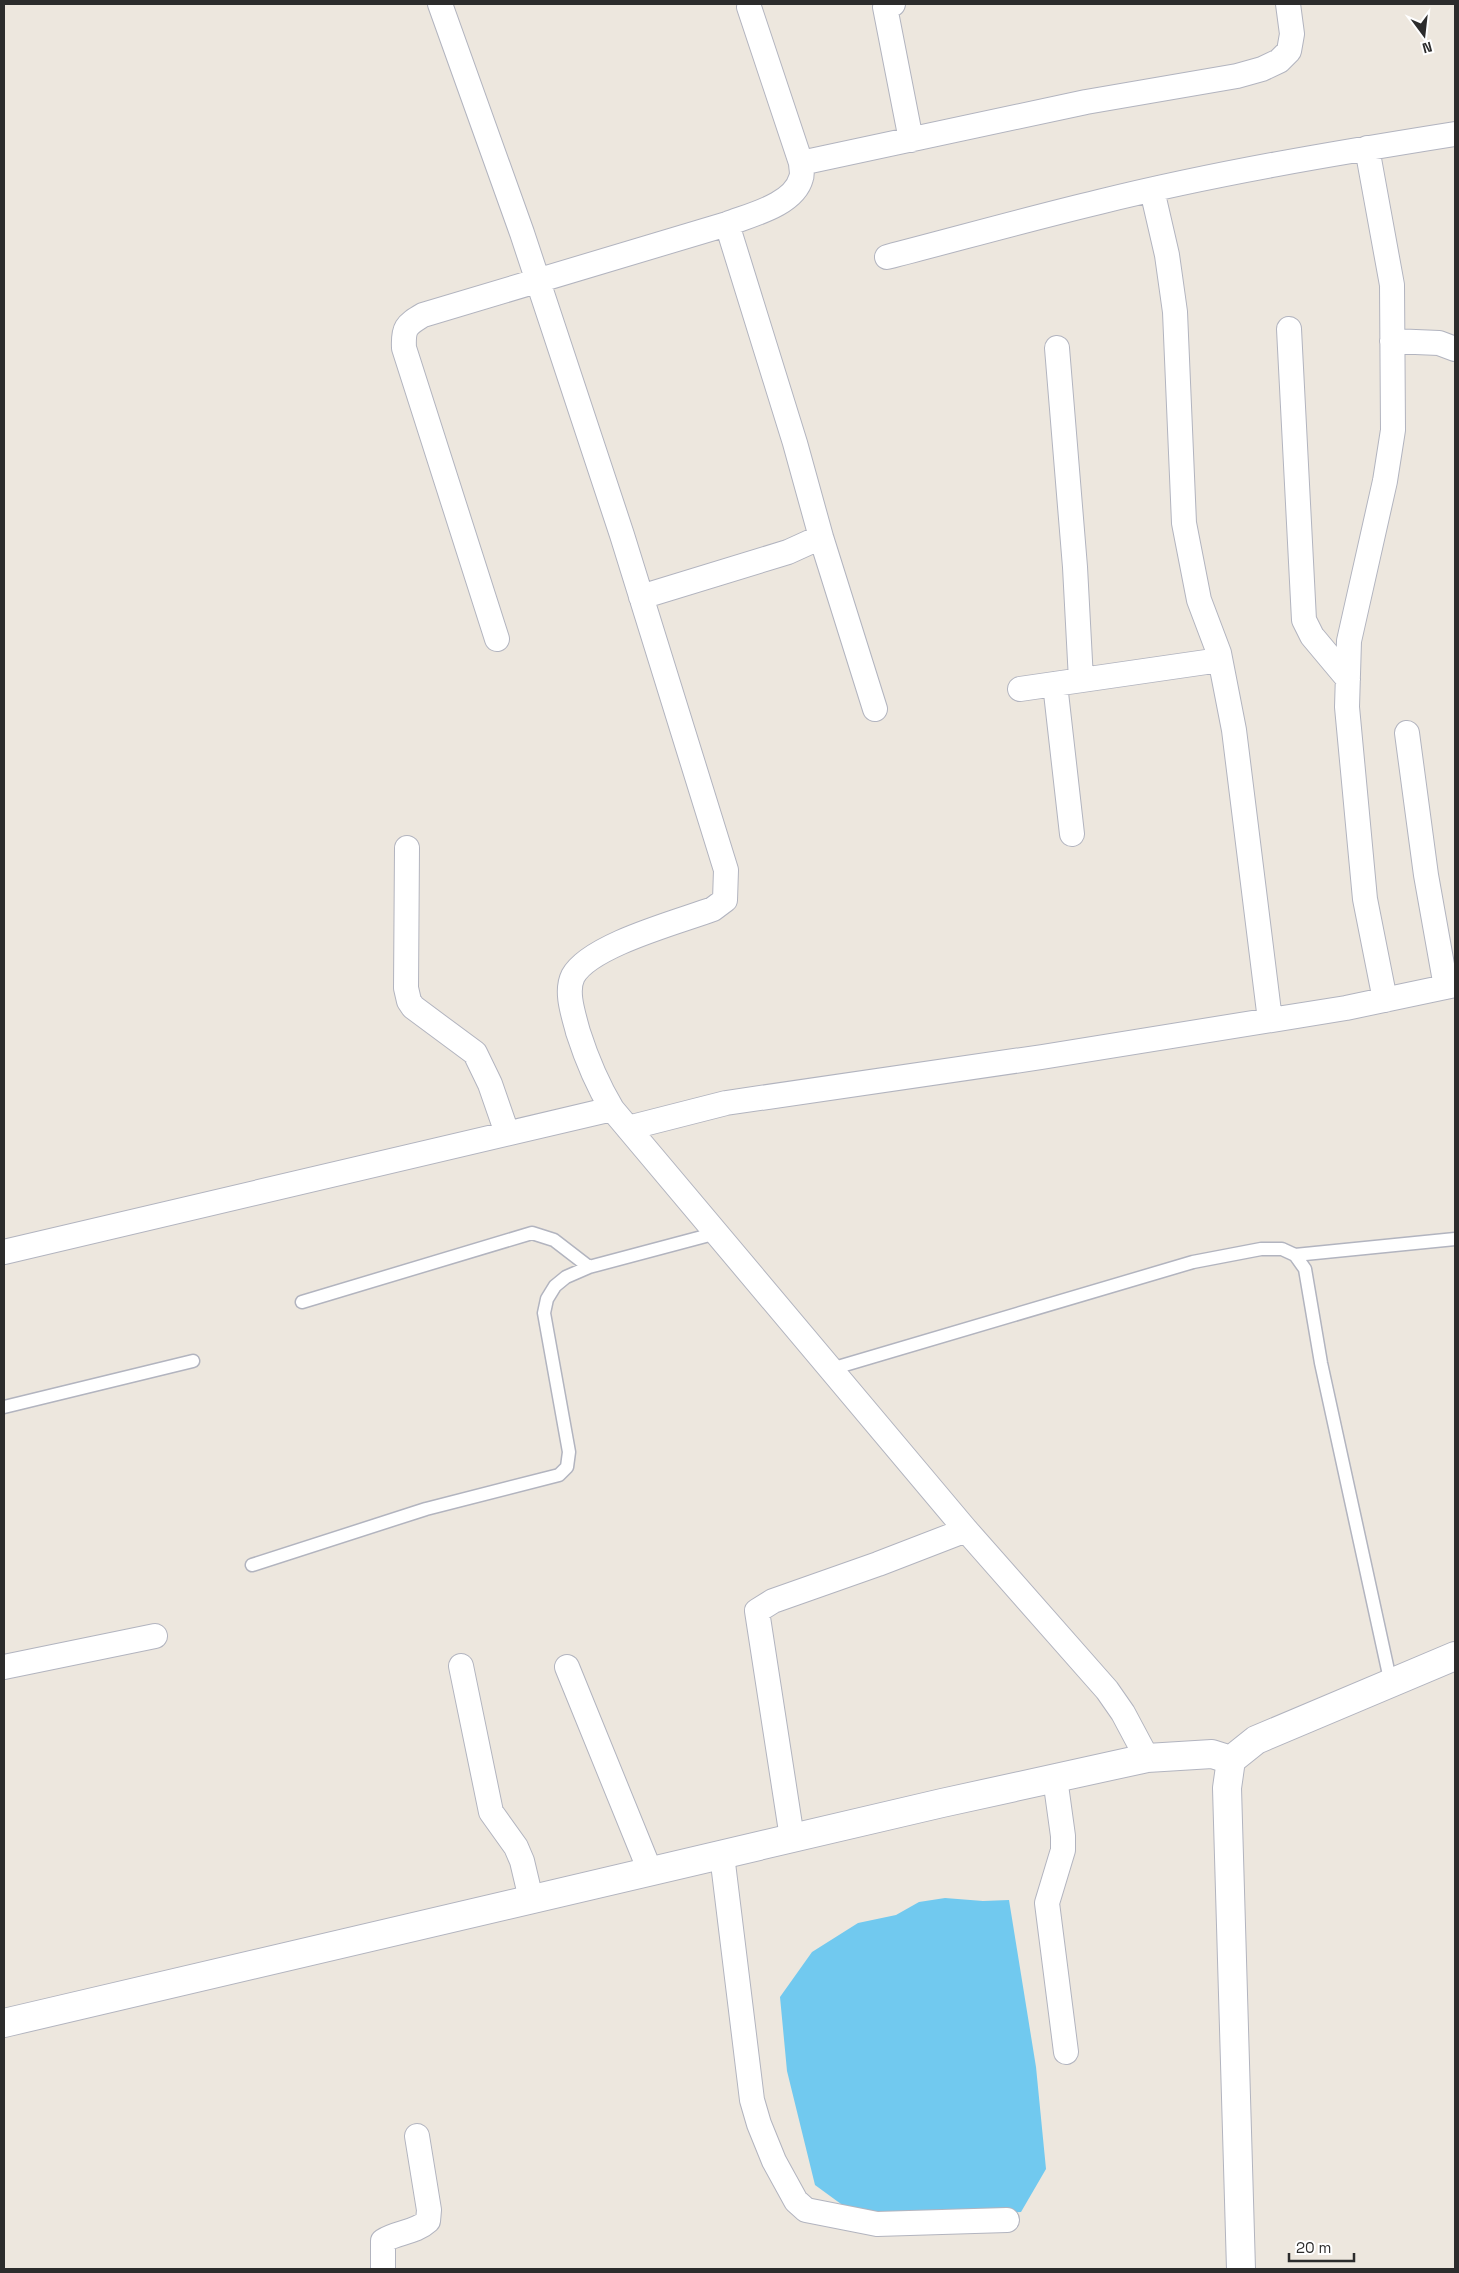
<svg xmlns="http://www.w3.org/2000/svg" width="1459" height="2273" viewBox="0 0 1459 2273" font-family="'Space Grotesk',sans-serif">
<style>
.water{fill:#71c9ef}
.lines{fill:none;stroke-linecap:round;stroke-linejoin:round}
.lane-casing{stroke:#b2b4bf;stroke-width:15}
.street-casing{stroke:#b2b4bf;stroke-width:26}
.secondary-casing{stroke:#b2b4bf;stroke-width:30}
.lane{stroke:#fff;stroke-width:12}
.street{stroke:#fff;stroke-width:24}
.secondary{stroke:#fff;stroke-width:28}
</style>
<rect width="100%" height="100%" fill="#ede7de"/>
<!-- water -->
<path class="water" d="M945 1898 983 1901 1009 1900 1036 2067 1046 2169 1021 2212 938 2218 852 2212 815 2185 787 2071 780 1997 812 1952 858 1923 896 1915 919 1902Z"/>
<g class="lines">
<!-- lane casing -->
<g class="lane-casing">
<path id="lane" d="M1295 1255 1455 1239
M302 1302 532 1233 554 1240 589 1267
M831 1369 1193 1262 1261 1249H1282L1295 1255 1305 1269 1321 1363 1391 1684
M4 1407 193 1361
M252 1565 426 1509 559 1475 567 1467 569 1452 544 1313 547 1299 555 1286 566 1277 589 1267 717 1233"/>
</g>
<!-- street casing -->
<g class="street-casing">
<path id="street" d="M440 4 522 233 622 535 726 870 725 900 713 909C678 922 590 945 573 976 565 992 574 1016 578 1032 587 1060 597 1084 612 1109L966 1530 1107 1690 1123 1713 1147 1758
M893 4 885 7 911 140
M1367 148 1392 285 1393 430 1385 481 1349 641 1347 707 1365 899 1385 1000
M801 163 1086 102 1237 76 1262 69 1279 61 1289 51 1292 34 1288 4
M1152 190 1167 255 1175 312 1184 523 1199 600 1219 653 1234 730 1270 1020
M887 257C957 239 1028 219 1099 202 1216 173 1336 153 1455 134
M1289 329 1304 620 1312 636 1348 679
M1392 341 1439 343 1455 349
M1057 348 1075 567 1081 680
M821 537 875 709
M641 597 788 552 821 537 795 443 727 224
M497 639 404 348C403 328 406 325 423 315L727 224C750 215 794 205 801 178 803 174 801 167 801 163L749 7
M1055 684 1072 834
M1020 689 1220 660
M1407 733 1426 875 1446 987
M407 848 406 988 409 1001 413 1007 475 1053 490 1084 507 1133
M628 1128 726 1103 1042 1057 1346 1008 1455 985
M4 1252 612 1109
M461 1666 491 1812 516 1847 522 1861 531 1899
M4 1667 155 1636
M567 1667 650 1871
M1055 1778 1063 1836V1850L1047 1903 1066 2052
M792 1838 757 1611 773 1601 878 1564 966 1530
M722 1855 752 2100 759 2124 774 2161 796 2201 806 2210 877 2224 1007 2220
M383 2269V2241C397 2232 415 2233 428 2221L429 2210 417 2136"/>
</g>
<!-- secondary casing -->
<g class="secondary-casing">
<path id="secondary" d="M4 2023 942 1803 1147 1758 1212 1754 1231 1760
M1241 2269 1227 1788 1231 1760 1256 1740 1455 1656"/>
</g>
<!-- lane -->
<use href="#lane" class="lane"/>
<!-- street -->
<use href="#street" class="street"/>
<!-- secondary -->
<use href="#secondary" class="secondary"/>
</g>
<!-- border -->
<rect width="1459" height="2273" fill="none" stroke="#2c2c2c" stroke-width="10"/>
<!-- north arrow -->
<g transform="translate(1424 35) rotate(165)" stroke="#ffffff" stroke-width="4" paint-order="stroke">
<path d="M0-4L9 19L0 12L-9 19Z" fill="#2c2c2c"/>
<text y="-8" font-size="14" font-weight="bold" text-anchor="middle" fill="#2c2c2c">N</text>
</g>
<!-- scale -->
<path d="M1289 2253v8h65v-8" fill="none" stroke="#2c2c2c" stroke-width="2.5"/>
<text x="1296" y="2253" font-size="15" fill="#2c2c2c" stroke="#ffffff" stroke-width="4" paint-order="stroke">20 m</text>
</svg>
